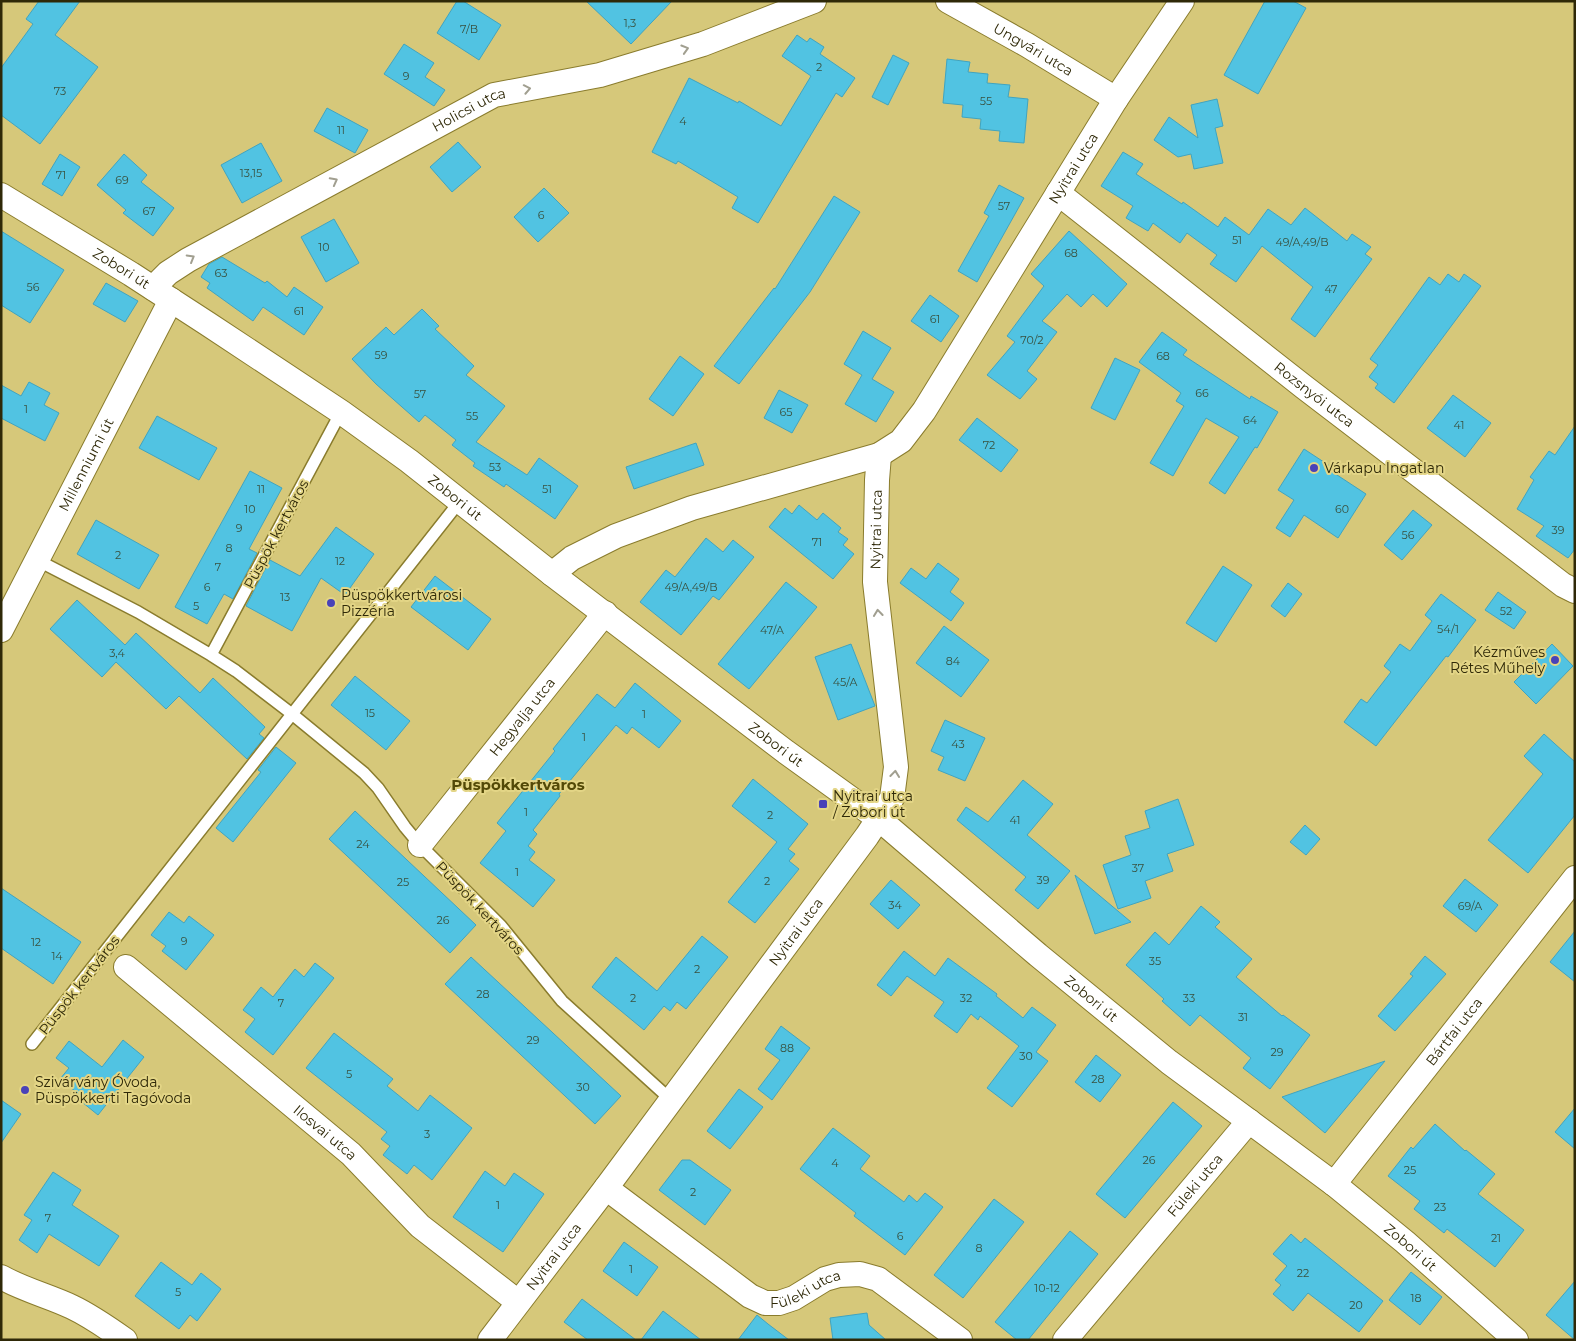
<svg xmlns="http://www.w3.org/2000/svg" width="1576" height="1341" viewBox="0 0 1576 1341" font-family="Montserrat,sans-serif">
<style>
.building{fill:#51c3e2;stroke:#40a4c0}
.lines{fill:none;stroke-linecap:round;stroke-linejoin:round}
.lane-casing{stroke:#8a7c2d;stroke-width:14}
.street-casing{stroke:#8a7c2d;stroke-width:26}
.lane{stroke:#fff;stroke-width:11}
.street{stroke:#fff;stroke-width:24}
.oneway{stroke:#a19f90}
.poi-dot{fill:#4942b8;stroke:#e3d586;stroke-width:2}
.labels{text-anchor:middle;stroke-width:4;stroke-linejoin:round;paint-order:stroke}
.number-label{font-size:11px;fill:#38503e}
.street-label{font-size:14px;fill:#2f2908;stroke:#e3d586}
.poi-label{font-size:14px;fill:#2f2908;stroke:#e3d586;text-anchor:start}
.neighbourhood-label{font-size:15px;font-weight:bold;fill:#534907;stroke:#e3d586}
</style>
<rect width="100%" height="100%" fill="#d6c87a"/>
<!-- building -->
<path class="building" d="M39 1H80L55 35 98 67 40 144 1 115V68L33 24 26 19Z
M457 1H463L501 25 479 60 437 33Z
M586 1H672L631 44Z
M1265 1H1293L1306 8 1258 94 1224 75Z
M797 35 807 42 810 38 824 47 820 54 855 78 842 97 836 93 758 223 732 208 738 197 678 161 676 164 652 152 689 78 738 103 739 101 781 126 811 76 782 56Z
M404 44 434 63 425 77 445 90 434 106 384 74Z
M893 55 909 63 888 105 872 97Z
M947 59 970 62 968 72 988 74 987 83 1010 85 1008 97 1028 99 1024 143 999 141 1000 131 980 129 981 119 962 117 963 105 943 103Z
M1217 99 1223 126 1215 128 1223 163 1194 169 1191 154 1178 157 1154 140 1169 117 1198 138 1191 105Z
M327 108 368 130 355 153 314 131Z
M458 142 481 167 452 192 430 167Z
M261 143 282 181 242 203 221 165Z
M1123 152 1143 164 1136 174 1182 204 1183 202 1218 227 1225 217 1249 235 1268 209 1291 225 1305 208 1347 241 1352 234 1371 247 1365 254 1372 259 1315 337 1291 319 1313 287 1262 246 1236 282 1210 264 1217 255 1187 233 1180 243 1153 223 1148 231 1126 218 1133 206 1101 186Z
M60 154 80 167 62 196 42 184Z
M124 154 147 175 141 182 174 208 153 236 123 213 126 210 97 185Z
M999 185 1024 198 977 282 958 271 989 216 984 213Z
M544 188 569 213 538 242 514 217Z
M834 196 860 212 810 292 739 384 714 366 774 288 775 289Z
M334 219 359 263 326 282 301 237Z
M1 231 64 270 30 323 1 305Z
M1069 231 1127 284 1107 307 1093 294 1081 307 1067 294 1042 321 1057 332 1027 371 1037 379 1020 399 987 375 1015 342 1007 336 1044 286 1031 274Z
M222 257 265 283 267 281 287 297 294 287 323 307 304 335 263 307 253 321 207 288 210 283 201 277 209 264Z
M1448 274 1459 282 1464 274 1481 286 1394 403 1375 388 1378 384 1369 377 1378 365 1370 359 1429 277 1440 285Z
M106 283 138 301 125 322 93 304Z
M930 295 959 316 941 342 911 321Z
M422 309 439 326 435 329 474 366 466 375 505 406 476 442 527 475 539 458 578 486 555 519 506 484 504 487 473 466 475 463 452 445 456 440 425 415 419 422 376 384 352 359 386 327 394 335Z
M863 331 891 348 872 379 894 392 876 422 845 404 862 375 844 364Z
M1162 332 1187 350 1183 355 1250 399 1251 396 1278 412 1257 448 1255 447 1225 494 1209 483 1239 437 1206 418 1173 476 1150 463 1184 406 1176 401 1181 393 1139 362Z
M680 356 704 374 673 416 649 399Z
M1115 358 1140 370 1115 420 1091 408Z
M29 382 50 393 44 405 59 413 45 441 1 418V385L21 396Z
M779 390 808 405 792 433 764 418Z
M1453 395 1491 423 1465 457 1427 428Z
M157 416 217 448 199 480 139 448Z
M977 418 1018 450 1001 472 959 440Z
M1575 426V549L1568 558 1536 536 1544 526 1517 509 1534 480 1530 477 1549 451 1555 455Z
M696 443 704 465 634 489 626 467Z
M1304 449 1336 470 1334 473 1366 494 1338 538 1304 515 1290 537 1276 528 1294 500 1278 490Z
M250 471 282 488 249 549 257 553 233 599 224 594 207 624 175 607Z
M799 505 817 520 823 513 841 528 838 532 848 539 843 545 854 554 833 579 769 527 785 508 792 514Z
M1413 510 1432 525 1402 560 1384 545Z
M96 520 159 555 139 589 77 554Z
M336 527 374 554 345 595 321 578 292 631 246 606 270 560 300 576Z
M706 538 723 552 733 540 754 557 719 600 713 596 681 635 640 602 666 570 675 577Z
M938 563 959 579 950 592 964 603 951 621 900 583 911 568 926 579Z
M1223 566 1252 585 1216 642 1186 623Z
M435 576 491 619 468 650 411 607Z
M786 582 817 607 749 689 718 664Z
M1288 583 1302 594 1285 617 1271 606Z
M1498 592 1526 612 1514 629 1485 610Z
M1441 594 1476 620 1448 657 1446 656 1376 746 1344 722 1361 699 1367 703 1391 672 1384 666 1400 644 1410 651 1432 621 1425 615Z
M77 600 125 645 136 633 200 693 213 678 265 727 259 734 264 738 247 759 179 696 166 709 116 662 102 677 50 629Z
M944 626 989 660 961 697 916 663Z
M851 644 875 706 838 720 815 657Z
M1552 644 1573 666 1536 704 1514 682Z
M355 676 410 721 386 750 331 705Z
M635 683 681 721 659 748 632 727 627 734 616 725 559 794 560 796 533 830 537 834 528 846 535 852 529 860 555 880 533 907 480 863 506 831 497 823 555 751 553 749 597 694 615 708Z
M945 720 985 738 965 781 938 770 944 757 931 751Z
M1544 734 1575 762V815L1528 873 1488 840 1543 774 1524 756Z
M276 747 296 763 233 842 216 828 261 772 258 770Z
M753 779 808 824 788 849 795 854 789 861 799 869 755 923 728 902 777 842 732 806Z
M1023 780 1053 804 1027 835 1070 871 1038 909 1015 890 1026 877 957 820 966 807 988 822Z
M1178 799 1194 845 1167 854 1173 871 1145 881 1151 898 1118 909 1103 865 1131 855 1125 836 1150 828 1145 811Z
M355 811 476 925 450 953 329 839Z
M1305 825 1320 839 1306 855 1290 842Z
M1075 875 1131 922 1095 934Z
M1465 879 1498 905 1476 932 1443 906Z
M891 880 920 905 898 929 870 904Z
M1 888 81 942 53 984 1 948Z
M1201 906 1220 922 1215 927 1252 959 1236 977 1282 1016 1283 1015 1310 1035 1270 1089 1243 1068 1251 1058 1200 1015 1190 1026 1162 1001 1164 999 1126 965 1155 932 1169 945Z
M169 912 184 923 189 916 214 935 186 970 162 951 166 946 151 935Z
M1575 931V982L1550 962Z
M702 936 728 957 686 1009 677 1002 670 1011 664 1006 644 1030 592 987 616 957 657 991Z
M904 951 935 976 948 958 997 994 996 996 1023 1018 1032 1007 1056 1025 1036 1052 1048 1061 1012 1107 987 1088 1019 1046 980 1016 978 1020 971 1014 957 1033 934 1016 944 1002 907 976 891 996 877 985Z
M1425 956 1446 974 1395 1031 1378 1016 1413 976 1410 974Z
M471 957 621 1096 595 1124 445 984Z
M315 963 334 978 273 1055 245 1032 255 1019 243 1010 261 987 273 997 295 969 304 977Z
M781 1026 810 1048 772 1100 758 1089 780 1060 765 1049Z
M334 1033 393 1079 387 1086 418 1111 430 1095 472 1128 432 1180 414 1165 407 1174 383 1155 390 1146 381 1139 387 1132 306 1068Z
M123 1040 144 1057 98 1115 77 1098 80 1095 60 1079 69 1068 56 1058 69 1041 102 1067Z
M1096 1055 1121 1075 1100 1102 1075 1082Z
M1385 1061 1325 1133 1282 1097Z
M739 1089 763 1107 730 1149 707 1131Z
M1 1100 21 1114 1 1143Z
M1173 1102 1202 1126 1125 1218 1096 1194Z
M1575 1108V1149L1555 1132Z
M1435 1124 1465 1151 1466 1150 1495 1174 1478 1194 1524 1230 1495 1267 1447 1229 1444 1233 1414 1209 1420 1201 1388 1176 1411 1147 1413 1149Z
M833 1128 870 1156 860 1169 904 1202 909 1195 917 1202 925 1193 943 1207 905 1255 854 1216 856 1213 800 1169Z
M682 1160H690L731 1190 705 1225 659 1190Z
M485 1171 505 1186 514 1173 544 1194 503 1252 453 1217Z
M53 1172 81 1190 72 1205 119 1236 99 1266 49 1234 37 1253 19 1240 32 1220 24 1215Z
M994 1199 1024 1222 963 1298 934 1275Z
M1070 1231 1098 1254 1028 1340H1017L995 1322Z
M1291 1234 1301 1243 1305 1238 1383 1301 1359 1332 1308 1293 1293 1311 1273 1294 1281 1285 1275 1280 1287 1266 1273 1254Z
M624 1242 658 1267 637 1296 603 1271Z
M161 1262 192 1285 201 1273 221 1289 197 1321 190 1315 179 1329 135 1296Z
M1411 1272 1442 1297 1420 1325 1389 1300Z
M1575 1281V1340L1546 1315Z
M582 1299 636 1340H588L564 1322Z
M663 1311 701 1340H641Z
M867 1313 869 1325 886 1340H833L830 1318Z
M757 1315 768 1324 789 1340H738Z"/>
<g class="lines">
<!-- lane casing -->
<g class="lane-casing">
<path id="lane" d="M37 560 138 612 211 655 236 671 292 714 364 773 378 788 405 827 420 845 501 926 562 1001 670 1099
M211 655 341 412
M32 1044 460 501"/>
</g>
<!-- street casing -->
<g class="street-casing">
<g id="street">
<path id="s1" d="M948 1 1027 45 1116 99"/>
<path id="s2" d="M1058 193 1304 387 1563 585 1575 591"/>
<path id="s3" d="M1 195 131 274 208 324 341 412 409 461 552 574 786 752 879 819 1038 955 1169 1062 1334 1184 1405 1242 1516 1340"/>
<path id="s4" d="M153 288 168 273 188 260 494 95 600 75 703 44 814 1"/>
<path id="s5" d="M552 574 572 558 616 536 692 508 879 455 901 441 924 411 1116 99 1182 1"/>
<path id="s6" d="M1 630 171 300"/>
<path id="s7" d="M420 845 605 613"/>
<path id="s8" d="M126 967 351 1154 420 1226 518 1302"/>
<path id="s9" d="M1334 1184 1575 878"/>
<path id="s10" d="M606 1188 750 1296 765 1303H779L794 1298 825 1279 839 1275 860 1274 878 1279 960 1340"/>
<path d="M1 1277C24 1290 49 1296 72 1307 91 1316 108 1328 125 1340"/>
<path id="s11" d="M490 1340 606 1188 867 836 892 798 896 767 875 582 877 480 879 455"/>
<path id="s12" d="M1065 1340 1249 1121"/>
</g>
</g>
<!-- lane -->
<use href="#lane" class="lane"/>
<!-- street -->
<use href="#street" class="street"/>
</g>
<!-- one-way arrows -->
<defs><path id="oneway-chevron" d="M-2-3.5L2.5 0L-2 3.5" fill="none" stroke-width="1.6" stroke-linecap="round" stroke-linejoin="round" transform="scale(1.25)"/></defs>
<g class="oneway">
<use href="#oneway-chevron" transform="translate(685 49) rotate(-17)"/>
<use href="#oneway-chevron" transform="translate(527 89) rotate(-11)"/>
<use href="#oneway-chevron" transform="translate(334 181) rotate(-28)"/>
<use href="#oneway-chevron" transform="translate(191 258) rotate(-30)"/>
<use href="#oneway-chevron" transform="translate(878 613) rotate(-96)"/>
<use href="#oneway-chevron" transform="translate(895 774) rotate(-84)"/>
</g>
<!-- markers -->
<g class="poi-dot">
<circle cx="1314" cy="468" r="5"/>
<circle cx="331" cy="603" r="5"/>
<circle cx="1555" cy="660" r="5"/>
<rect x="818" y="799" width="10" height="10" rx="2.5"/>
<circle cx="25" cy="1090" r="5"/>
</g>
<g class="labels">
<!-- number labels -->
<g class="number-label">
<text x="630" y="27">1,3</text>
<text x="469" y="33">7/B</text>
<text x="819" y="71">2</text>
<text x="406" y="80">9</text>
<text x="60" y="95">73</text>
<text x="986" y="105">55</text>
<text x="683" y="125">4</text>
<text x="341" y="134">11</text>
<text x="251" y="177">13,15</text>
<text x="61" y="179">71</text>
<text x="122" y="184">69</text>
<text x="1004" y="210">57</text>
<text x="149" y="215">67</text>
<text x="541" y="219">6</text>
<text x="1237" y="244">51</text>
<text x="1302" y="246">49/A,49/B</text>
<text x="324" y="251">10</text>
<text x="1071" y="257">68</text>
<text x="221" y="277">63</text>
<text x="33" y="291">56</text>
<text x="1331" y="293">47</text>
<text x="299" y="315">61</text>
<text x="935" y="323">61</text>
<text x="1032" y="344">70/2</text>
<text x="381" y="359">59</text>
<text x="1163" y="360">68</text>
<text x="1202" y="397">66</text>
<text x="420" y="398">57</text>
<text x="26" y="413">1</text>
<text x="786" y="416">65</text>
<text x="472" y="420">55</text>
<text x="1250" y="424">64</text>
<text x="1459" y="429">41</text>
<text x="989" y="449">72</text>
<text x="495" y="471">53</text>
<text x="261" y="493">11</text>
<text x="547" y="493">51</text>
<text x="250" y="513">10</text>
<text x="1342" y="513">60</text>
<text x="239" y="532">9</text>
<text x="1558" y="534">39</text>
<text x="1408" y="539">56</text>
<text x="817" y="546">71</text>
<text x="229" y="552">8</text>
<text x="118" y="559">2</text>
<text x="340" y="565">12</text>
<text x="218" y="571">7</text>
<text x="207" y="591">6</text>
<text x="691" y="591">49/A,49/B</text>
<text x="285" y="601">13</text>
<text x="196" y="610">5</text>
<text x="1506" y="615">52</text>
<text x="1448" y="633">54/1</text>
<text x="772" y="634">47/A</text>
<text x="117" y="657">3,4</text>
<text x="953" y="665">84</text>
<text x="845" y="686">45/A</text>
<text x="370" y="717">15</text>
<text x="644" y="718">1</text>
<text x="584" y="741">1</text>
<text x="958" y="748">43</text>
<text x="526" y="816">1</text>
<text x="770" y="819">2</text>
<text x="1015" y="824">41</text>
<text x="363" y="848">24</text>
<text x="1138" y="872">37</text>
<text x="517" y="876">1</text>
<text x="1043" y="884">39</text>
<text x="767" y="885">2</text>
<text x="403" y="886">25</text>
<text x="895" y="909">34</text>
<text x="1470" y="910">69/A</text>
<text x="443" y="924">26</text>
<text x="184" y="945">9</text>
<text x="36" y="946">12</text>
<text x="57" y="960">14</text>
<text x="1155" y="965">35</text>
<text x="697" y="973">2</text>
<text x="483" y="998">28</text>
<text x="633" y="1002">2</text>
<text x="966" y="1002">32</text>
<text x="1189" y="1002">33</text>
<text x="281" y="1007">7</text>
<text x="1243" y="1021">31</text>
<text x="533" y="1044">29</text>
<text x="787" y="1052">88</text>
<text x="1277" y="1056">29</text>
<text x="1026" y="1060">30</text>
<text x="349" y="1078">5</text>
<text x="1098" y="1083">28</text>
<text x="583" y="1091">30</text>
<text x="427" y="1138">3</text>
<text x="1149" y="1164">26</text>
<text x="835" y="1167">4</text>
<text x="1410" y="1174">25</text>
<text x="693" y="1196">2</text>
<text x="498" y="1209">1</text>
<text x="1440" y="1211">23</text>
<text x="48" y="1222">7</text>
<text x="900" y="1240">6</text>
<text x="1496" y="1242">21</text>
<text x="979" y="1252">8</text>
<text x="631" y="1273">1</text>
<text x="1303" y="1277">22</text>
<text x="1047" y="1292">10-12</text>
<text x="178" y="1296">5</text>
<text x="1416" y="1302">18</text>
<text x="1356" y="1309">20</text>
</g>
<!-- street labels -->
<g class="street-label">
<text dy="5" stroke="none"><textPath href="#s1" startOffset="98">Ungvári utca</textPath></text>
<text dy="5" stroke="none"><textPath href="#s4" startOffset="364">Holicsi utca</textPath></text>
<text dy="5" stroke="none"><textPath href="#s5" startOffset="699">Nyitrai utca</textPath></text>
<text dy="5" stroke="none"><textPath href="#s3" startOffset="141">Zobori út</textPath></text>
<text dy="5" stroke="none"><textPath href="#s2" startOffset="326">Rozsnyói utca</textPath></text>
<text dy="5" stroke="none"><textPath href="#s6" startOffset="186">Millenniumi út</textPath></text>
<text dy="5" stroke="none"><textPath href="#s3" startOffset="546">Zobori út</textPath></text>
<text dy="5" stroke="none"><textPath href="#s11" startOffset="945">Nyitrai utca</textPath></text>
<text transform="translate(276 534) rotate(-62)" y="5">Püspök kertváros</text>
<text dy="5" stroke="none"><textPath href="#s7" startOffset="164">Hegyalja utca</textPath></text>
<text dy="5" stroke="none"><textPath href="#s3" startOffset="951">Zobori út</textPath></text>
<text transform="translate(480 908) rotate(47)" y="5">Püspök kertváros</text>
<text dy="5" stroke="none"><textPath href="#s11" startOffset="510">Nyitrai utca</textPath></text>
<text transform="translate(79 985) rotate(-52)" y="5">Püspök kertváros</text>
<text dy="5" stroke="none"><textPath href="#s3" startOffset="1356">Zobori út</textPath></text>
<text dy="5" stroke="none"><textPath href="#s9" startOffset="194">Bártfai utca</textPath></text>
<text dy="5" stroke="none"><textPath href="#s8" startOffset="259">Ilosvai utca</textPath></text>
<text dy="5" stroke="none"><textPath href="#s12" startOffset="202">Füleki utca</textPath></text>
<text dy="5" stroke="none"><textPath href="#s3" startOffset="1761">Zobori út</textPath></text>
<text dy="5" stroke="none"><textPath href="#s11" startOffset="105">Nyitrai utca</textPath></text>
<text dy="5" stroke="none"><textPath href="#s10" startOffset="240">Füleki utca</textPath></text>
</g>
<!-- poi labels -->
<g class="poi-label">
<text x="1324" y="473">Várkapu Ingatlan</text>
<text x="341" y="600">Püspökkertvárosi<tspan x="341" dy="16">Pizzéria</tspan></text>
<text x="1545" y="657" text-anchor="end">Kézműves<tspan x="1545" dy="16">Rétes Műhely</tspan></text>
<text x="833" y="801">Nyitrai utca<tspan x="833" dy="16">/ Zobori út</tspan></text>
<text x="35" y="1087">Szivárvány Óvoda,<tspan x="35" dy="16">Püspökkerti Tagóvoda</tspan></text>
</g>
<!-- neighbourhood labels -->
<g class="neighbourhood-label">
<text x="518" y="790">Püspökkertváros</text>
</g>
</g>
<!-- border -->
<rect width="1576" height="1341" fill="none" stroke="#2f2908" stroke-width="5"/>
</svg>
